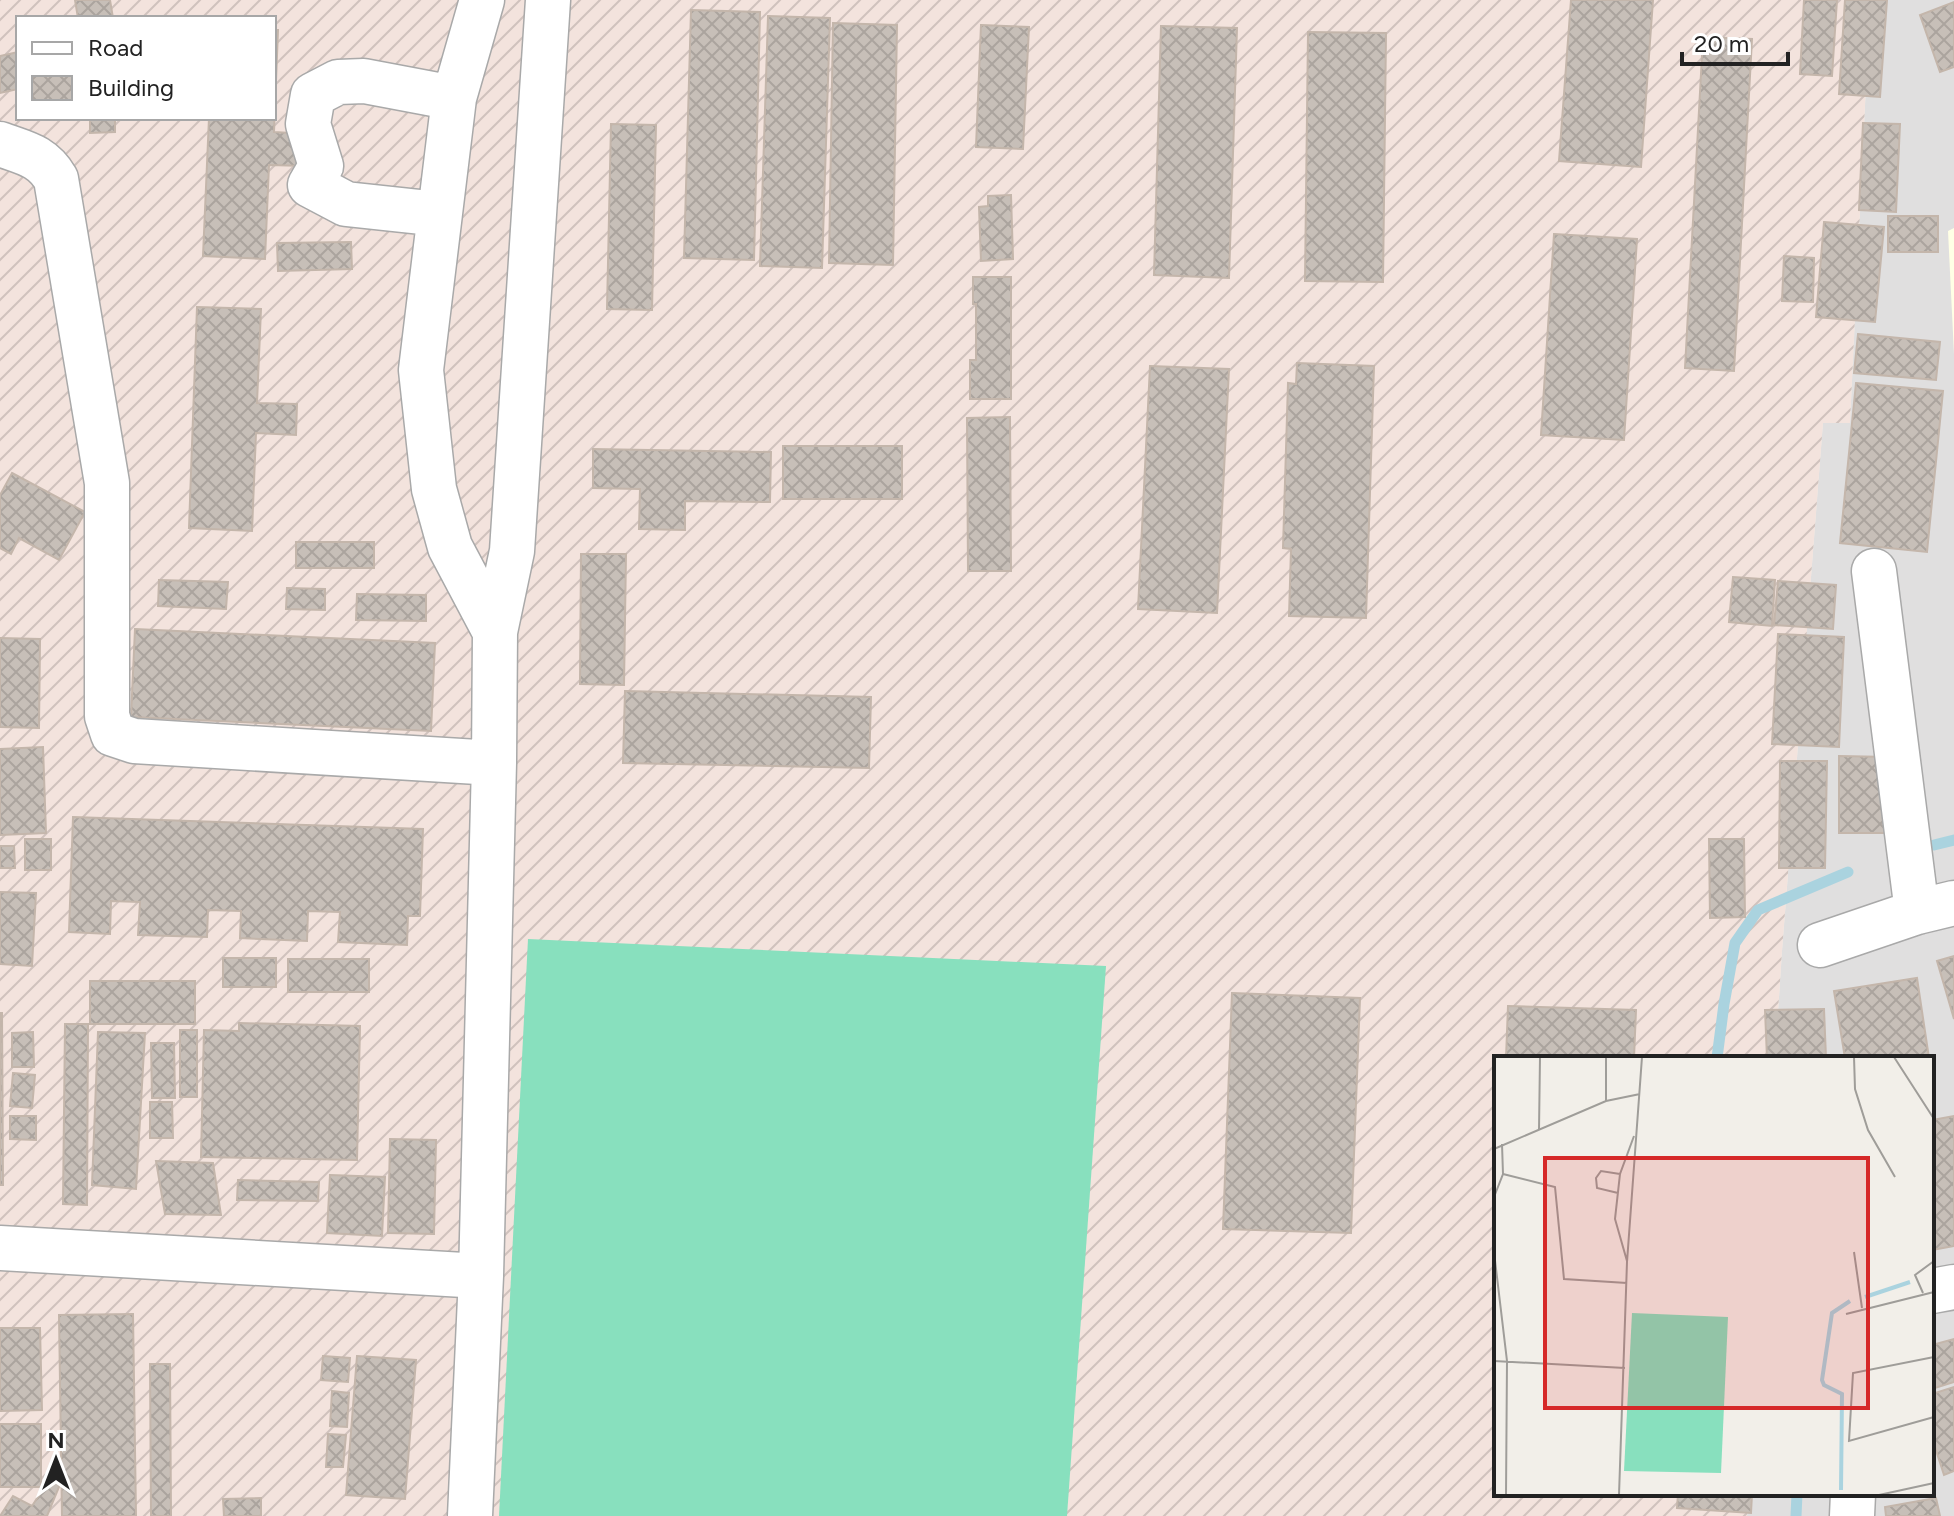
<svg xmlns="http://www.w3.org/2000/svg" width="1954" height="1516" viewBox="0 0 1954 1516" font-family="Figtree,sans-serif">
<style>
.residential{fill:#e0dfdf}
.education{fill:#ffffe5}
.military{fill:url(#military-furrows);fill-rule:evenodd}
.pitch{fill:#88e0be}
.lines{fill:none;stroke-linecap:round;stroke-linejoin:round}
.stream{stroke:#aad3df;stroke-width:11}
.building{fill:url(#building-cross-hatch);stroke:#c4b6ab;stroke-width:2}
.minor-casing{stroke:#a9a9a9;stroke-width:47}
.minor{stroke:#fff;stroke-width:44}
.inset-river{fill:none;stroke:#aad3df;stroke-width:4}
.inset-road{fill:none;stroke:#9f9d99;stroke-width:2}
.view{fill:#d62828;fill-opacity:0.15;stroke:#d62828;stroke-width:4}
.inset-edge{fill:none;stroke:#222;stroke-width:4}
</style>
<defs>
<pattern id="military-furrows" width="10" height="10" patternUnits="userSpaceOnUse" patternTransform="scale(2)"><rect width="10" height="10" fill="#f3e3dd"/><path d="M-1 1l2-2M0 10L10 0M9 11l2-2" fill="none" stroke="#d0c2bd"/></pattern>
<pattern id="building-cross-hatch" width="8" height="8" patternUnits="userSpaceOnUse" patternTransform="scale(2)"><rect width="8" height="8" fill="#c7bfb8"/><path d="M0 0l8 8M0 8l8-8" fill="none" stroke="#aba49e"/></pattern>
</defs>
<rect width="100%" height="100%" fill="#f2efe9"/>
<!-- residential -->
<path class="residential" d="M1870 0H1954V1516H1747L1749 1494H1932V1058H1775L1782 951 1823 422H1850Z"/>
<!-- education -->
<path class="education" d="M1954 228V354L1948 231Z"/>
<!-- military -->
<path class="military" d="M0 0H1870L1850 423H1823L1782 951 1775 1058H1496V1494H1749L1747 1516H0ZM18 18H274V118H18Z"/>
<!-- pitch -->
<path class="pitch" d="M528 939 1106 966 1067 1516H499Z"/>
<g class="lines">
<!-- stream -->
<path class="stream" d="M1934 845 1954 840
M1717 1058 1724 1004 1735 943 1758 910 1848 872
M1796 1516 1797 1494"/>
</g>
<!-- building -->
<path class="building" d="M75 0H110L113 18H78Z
M1571 0H1653L1641 167 1559 161Z
M1804 0H1837L1832 76 1800 74Z
M1845 0H1887L1880 97 1839 94Z
M1954 2V67L1940 72 1920 15Z
M691 10 760 12 754 260 684 258Z
M768 16 830 18 822 268 760 266Z
M833 23 897 25 893 265 829 263Z
M981 25 1029 27 1023 149 976 147Z
M1161 26 1237 28 1229 278 1154 275Z
M274 30H278L274 132 307 134 305 166 269 165 265 259 203 256 209 118H274Z
M1308 32 1386 33 1383 282 1305 281Z
M1703 37 1752 39 1734 371 1685 368Z
M18 52V89L0 93V56Z
M90 118H115V132L90 133Z
M1863 123 1900 124 1896 212 1859 210Z
M611 124 656 125 652 310 607 309Z
M1011 195 1013 259 981 261 979 207 988 206V196Z
M1888 216H1938V252H1888Z
M1824 222 1884 227 1875 322 1816 317Z
M1554 234 1637 239 1624 440 1541 435Z
M351 242 352 269 278 271 277 243Z
M1784 256 1814 258 1813 302 1782 301Z
M973 277H1011V399H970V360H976V304H973Z
M197 307 261 309 257 403 297 404 296 435 256 433 252 531 189 528Z
M1858 334 1940 342 1936 380 1854 373Z
M1297 363 1374 366 1366 618 1289 616 1291 549 1283 548 1288 383 1296 384Z
M1150 366 1229 369 1217 613 1138 609Z
M1856 383 1943 391 1927 552 1840 543Z
M1010 417 1011 571H968L967 418Z
M783 446H902V499H783Z
M593 449 771 452 770 502 685 501V530L639 529 640 489 593 488Z
M12 473 85 512 59 560 19 538 11 554 0 548V495Z
M296 542H374V568H296Z
M581 554H626L624 685 580 684Z
M1733 577 1775 580 1772 626 1729 622Z
M159 580 228 582 226 609 158 606Z
M1778 581 1836 585 1833 629 1774 625Z
M287 588 325 589V610L286 609Z
M357 594 426 595V621L356 620Z
M135 629 435 643 431 731 131 717Z
M1778 634 1844 637 1839 747 1772 744Z
M0 638 40 639 39 728 0 727Z
M625 691 871 697 869 768 623 763Z
M43 747 46 833 0 835V749Z
M1839 756 1889 757V833H1839Z
M1780 761H1827L1825 868H1779Z
M73 817 423 829 420 916H408L407 945 338 942 340 912 308 911 307 941 240 938 241 911 208 910 207 937 138 935 140 902 111 901 110 934 69 932Z
M25 839H51V870H25Z
M1709 839H1744L1745 917 1710 918Z
M0 846H14L15 868H0Z
M0 892 36 893 32 966 0 964Z
M1954 956V1019L1937 961Z
M223 958H276V987H223Z
M288 959H369V992H288Z
M1917 978 1929 1058H1845L1834 991Z
M90 981H195V1024H90Z
M1232 993 1360 998 1351 1233 1223 1229Z
M1508 1006 1636 1010 1634 1058H1506Z
M1824 1009 1826 1058H1767L1765 1010Z
M0 1013H2L3 1185H0Z
M239 1023 360 1026 357 1160 201 1157 204 1030 239 1031Z
M65 1024H88L87 1205 63 1204Z
M180 1030H197V1097H180Z
M33 1032 34 1067H12V1033Z
M98 1032 145 1033 136 1189 92 1185Z
M151 1043H174L175 1098H152Z
M13 1073 35 1075 32 1108 10 1106Z
M150 1102H172L173 1138H150Z
M10 1116H36V1140L10 1139Z
M1954 1116V1246L1932 1250V1120Z
M390 1139 436 1140 434 1234 388 1233Z
M156 1161 213 1163 221 1215 165 1214Z
M330 1175 385 1177 382 1236 327 1233Z
M238 1180 319 1182 318 1201 237 1200Z
M133 1314 136 1516H62L59 1315Z
M0 1328H40L42 1410 0 1411Z
M1954 1339V1382L1932 1389V1345Z
M323 1356 350 1358 348 1382 321 1380Z
M357 1356 416 1360 405 1499 346 1495Z
M150 1364H170L171 1516H151Z
M1954 1387V1471L1944 1475 1932 1438V1394Z
M332 1391 349 1393 347 1427 330 1426Z
M0 1424H41V1487H0Z
M328 1434 346 1435 343 1467H326Z
M56 1469 59 1487 47 1516H0L13 1496 32 1506Z
M1678 1494H1752L1751 1513 1677 1508Z
M261 1498V1516H224L223 1499Z
M1936 1498 1940 1516H1886L1885 1507Z"/>
<g class="lines">
<!-- minor casing -->
<g class="minor-casing">
<path id="minor" d="M482 0 454 98 421 370 434 489 450 547 495 632
M0 144C24 153 42 155 56 179L107 483V716L113 734 134 741 494 763
M439 214 346 204 310 185 321 166 308 124 313 95 338 82 364 81 454 98
M1874 571 1917 912
M1820 945 1917 912 1954 903
M0 1248 481 1276
M1932 1291 1954 1287
M470 1516 481 1276 494 763 495 632 512 551 548 0
M1852 1516 1853 1494"/>
</g>
<!-- minor -->
<use href="#minor" class="minor"/>
</g>
<!-- overview -->
<g transform="translate(1494 1056)">
<rect width="440" height="440" fill="#f2efe9"/>
<path d="M138 257 234 261 227 417 130 415Z" fill="#88e0be"/>
<path class="inset-river" d="M371 241 416 226M347 434 348 338 330 329 328 324 338 257 356 245"/>
<path class="inset-road" d="M360 1 361 33 374 74 401 121M400 1 440 63M112 45V1M45 74 46 1M0 93 112 45 146 38M9 118 61 131 70 223 133 227M124 137 103 132 102 122 107 115 126 118M0 141 9 118 8 88M0 196 13 305 12 439M360 196 368 252M133 205 121 163 126 118 140 80M429 237 421 219 440 205M352 258 440 236M440 301 359 317 355 385 440 361M0 305 131 312M125 439 133 206 148 1M385 439 440 427"/>
<path class="view" d="M51 102H374V352H51Z"/>
<rect width="440" height="440" class="inset-edge"/>
</g>
<!-- legend -->
<rect x="16" y="16" width="260" height="104" fill="#ffffff" stroke="#a7a7a7" stroke-width="2"/>
<rect x="32" y="42" width="40" height="12" fill="#ffffff" stroke="#a7a7a7" stroke-width="2"/>
<text x="88" y="56" font-size="24" fill="#222222">Road</text>
<rect x="32" y="76" width="40" height="24" fill="url(#building-cross-hatch)" stroke="#a7a7a7" stroke-width="2"/>
<text x="88" y="96" font-size="24" fill="#222222">Building</text>
<!-- north arrow -->
<g transform="translate(56 1460)" stroke="#ffffff" stroke-width="6" paint-order="stroke">
<path d="M0-6L14 30L0 20L-14 30Z" fill="#222222"/>
<text y="-12" font-size="22" font-weight="bold" text-anchor="middle" fill="#222222">N</text>
</g>
<!-- scale -->
<path d="M1682 52v12h106v-12" fill="none" stroke="#222222" stroke-width="4"/>
<text x="1694" y="52" font-size="24" fill="#222222" stroke="#ffffff" stroke-width="6" paint-order="stroke">20 m</text>
</svg>
